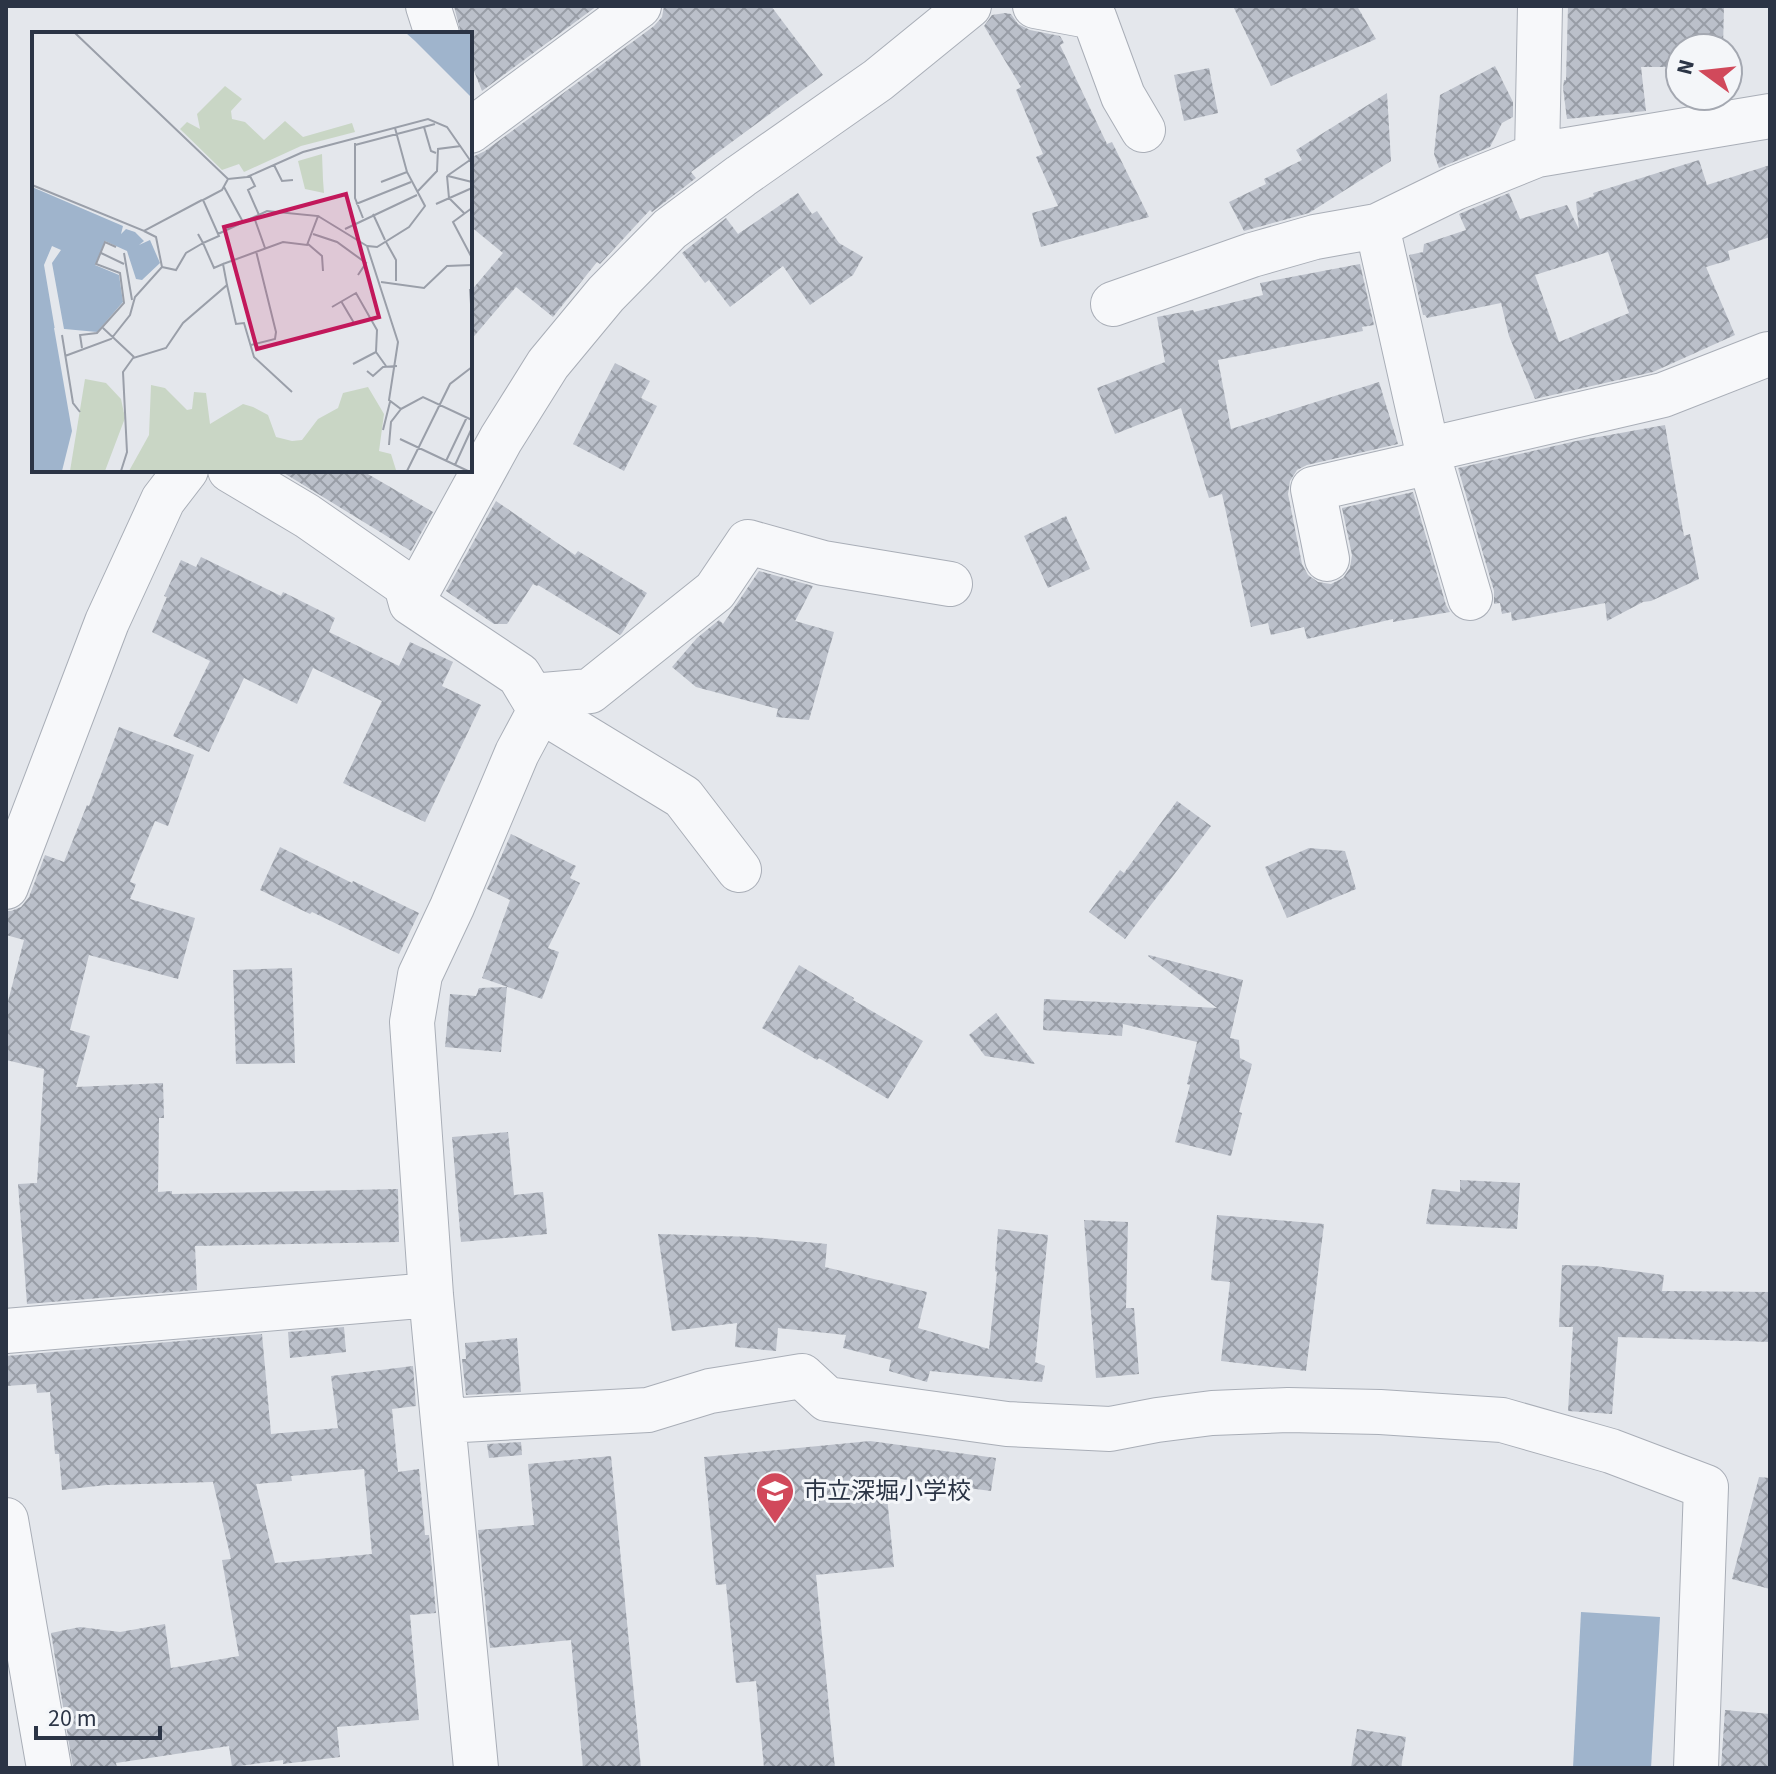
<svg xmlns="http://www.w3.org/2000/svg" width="1776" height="1774" viewBox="0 0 1776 1774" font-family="'Source Sans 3','Noto Sans JP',sans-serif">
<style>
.water{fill:#9fb4cc}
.building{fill:url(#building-cross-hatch);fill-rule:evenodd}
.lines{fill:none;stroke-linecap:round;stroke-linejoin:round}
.minor-casing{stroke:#a9aeb7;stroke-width:46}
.minor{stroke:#f7f8fa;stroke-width:44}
.labels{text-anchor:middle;stroke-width:6;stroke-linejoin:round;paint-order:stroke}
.poi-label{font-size:24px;fill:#2b3445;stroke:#f4f6f9;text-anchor:start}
.inset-road{fill:none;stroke:#9a9fa9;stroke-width:2}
.view{fill:#c2185b;fill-opacity:0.15;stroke:#c2185b;stroke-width:4}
.inset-edge{fill:none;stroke:#2b3445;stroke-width:4}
</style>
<defs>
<pattern id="building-cross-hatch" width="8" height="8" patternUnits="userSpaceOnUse" patternTransform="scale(2)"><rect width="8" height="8" fill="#bbc0ca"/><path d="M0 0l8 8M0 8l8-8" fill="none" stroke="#989da6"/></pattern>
</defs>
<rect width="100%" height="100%" fill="#e4e7ec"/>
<!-- water -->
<path class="water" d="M1581 1612 1660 1617 1651 1768H1573Z"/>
<!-- building -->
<path class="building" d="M454 6H597L482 91 470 61V34H461Z
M664 6H771L823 75 691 172 696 178 652 212 650 210 600 264 597 262 553 317 516 287 470 341V292L503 253 470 226V158L485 151 654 26 662 17Z
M1233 6H1357L1376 39 1271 86Z
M1568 6H1724L1723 48H1680V67H1641L1646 111 1567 119 1563 88 1564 80H1566Z
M1005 13 1011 14 1018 24 1030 30 1060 36 1064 43 1060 45 1107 144 1112 142 1149 217 1041 247 1032 213 1058 206 1036 157 1043 154 1016 90 1021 87 984 26 992 15Z
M1495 66 1513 102V117L1502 123 1490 147 1439 168 1434 154 1440 95Z
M1209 68 1218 113 1184 121 1174 75Z
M1387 93 1391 161 1309 213 1244 231 1229 202 1266 184 1264 179 1302 160 1296 150Z
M1699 160 1707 185 1770 165V237L1728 251 1730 260 1706 267 1735 335 1653 372 1535 399 1509 336 1501 303 1427 318 1425 315H1423L1409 255 1423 252 1424 244 1466 230 1459 214 1509 193 1520 219 1567 205 1579 229 1576 202 1594 196 1593 193ZM1608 252 1629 313 1559 342 1535 275Z
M798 193 812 214 817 211 839 243 863 257 853 275 810 305 783 266 730 307 709 280 705 283 682 253 726 218 738 234Z
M1360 264 1374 325 1362 327 1363 331 1218 360 1231 429 1379 382 1398 444 1307 465 1297 470 1290 481 1288 494 1302 564 1308 575 1318 582 1331 584 1343 578 1350 568 1352 555 1342 508 1413 492 1446 605 1450 612 1393 622V619L1307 639 1304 627 1271 635 1268 623 1251 627 1222 494 1209 498 1181 408 1115 434 1097 388 1165 362 1157 317 1193 310 1194 312 1263 295 1260 283Z
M615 363 650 381 641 398 657 406 624 471 573 444Z
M1665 425 1684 536 1690 534 1699 579 1651 601 1643 602 1607 621 1605 603 1512 621 1511 612 1502 614 1500 603 1494 604V591L1458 468 1576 441Z
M279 470H361L433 512 411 551Z
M496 501 575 555 578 551 647 593 622 633 620 635 538 585 537 586 533 584 507 624H494L446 591Z
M1066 516 1090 569 1048 588 1024 536Z
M201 557 281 596 283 592 335 618 329 632 399 666 410 642 453 662 442 686 481 705 425 822 343 783 382 701 313 668 297 704 244 678 209 752 173 736 210 661 152 632 167 597 164 596 181 560 196 567Z
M759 571 813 586 795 621 834 632 809 720 776 717 778 709 696 687 672 667 697 638 719 620 723 624Z
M119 727 194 755 168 826 155 821 130 882 136 884 130 899 195 918 178 979 89 955 70 1030 90 1036 76 1087 163 1083 164 1118H159L158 1192 172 1191V1194L398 1189 399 1242 195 1246 197 1290 27 1304 18 1184 37 1183 44 1069 6 1060V1009L24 940 6 935V911H11L21 907 29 897 45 855 64 862 87 805 89 806Z
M1177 801 1211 826 1125 939 1089 912 1120 870 1124 873Z
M511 834 576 866 570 878 580 883 548 948 559 952 542 999 482 978 510 900 487 889Z
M280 847 352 883 353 881 419 913 399 954 312 912 310 914 260 890Z
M1309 848 1345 851 1356 889 1287 918 1265 867Z
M1149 955 1243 980 1230 1038 1239 1040 1240 1058 1252 1064 1239 1112 1242 1113 1231 1156 1175 1142 1190 1085 1187 1084 1197 1042 1123 1024 1122 1036 1043 1030 1044 999 1217 1008 1148 956Z
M799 965 854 998 853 1000 923 1041 888 1099 819 1058 817 1060 762 1028Z
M292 968 295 1063 236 1064 233 970Z
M507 987 501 1052 445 1047 450 994 476 996 479 988Z
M996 1013 1035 1064 985 1056 969 1035Z
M508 1132 514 1195 543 1192 547 1234 461 1242 452 1137Z
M1460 1180 1520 1183 1517 1229 1426 1224 1432 1189 1460 1192Z
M1217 1215 1324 1224 1306 1371 1221 1361 1230 1282 1211 1280Z
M1084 1220 1128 1222 1126 1308H1134L1139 1374 1096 1378Z
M998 1229 1048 1235 1035 1362 1045 1366 1042 1382 930 1371 927 1382 889 1371 891 1360 843 1348 846 1335 778 1328 776 1351 735 1347 737 1323 672 1331 658 1234 753 1237 827 1244 825 1267 927 1292 918 1328 989 1349 997 1272 995 1271Z
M1562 1265 1595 1266 1664 1275 1662 1291 1770 1292V1342L1618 1337 1612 1414 1568 1411 1573 1327H1559Z
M344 1327 346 1352 290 1358 288 1332Z
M262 1334 271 1434 338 1428 331 1376 413 1366 416 1406 392 1409 398 1472 419 1469 425 1535H429L436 1613 410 1615 419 1720 337 1727 340 1757 283 1764V1760L232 1767 229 1746 116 1763 117 1768H73L51 1633 80 1627 120 1632 165 1624 171 1668 239 1656 222 1560 231 1559 213 1482 106 1485 62 1490 59 1454H55L50 1392 37 1393 36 1384 6 1386V1356ZM364 1469 372 1554 275 1563 256 1484 292 1481 291 1476Z
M517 1338 521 1392 466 1395 462 1359H466L465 1343Z
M870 1441 996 1458 991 1491 885 1477 894 1567 816 1575 835 1768H764L756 1681 736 1683 726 1584 716 1585 704 1457Z
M521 1442 522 1455 489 1458 487 1444Z
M611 1456 641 1768H583L571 1640 490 1648 478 1530 534 1525 528 1464Z
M1759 1477 1770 1478V1589L1732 1579Z
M1725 1710 1770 1714V1768H1721Z
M1357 1729 1406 1737 1401 1768H1351Z"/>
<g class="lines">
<!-- minor casing -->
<g class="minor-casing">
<path id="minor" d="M428 6 437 34
M1035 6 1094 17 1123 96 1143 130
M470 131 639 6
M1537 155 1540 6
M1113 304 1252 255 1315 237 1377 226
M1427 450 1663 395 1768 354
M230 470 307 516 406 585 411 603 519 675 540 710 517 753 452 907 420 975 412 1022 431 1295 476 1768
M1327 559 1313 489 1430 462
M1470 598 1430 462 1377 226 1455 188 1537 155 1770 116
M411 603 501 439 548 364 606 294 670 229 741 176 878 80 969 6
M532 696 590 691 715 591 748 542 823 563 950 584
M540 710 683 797 739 870
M6 887 107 622 163 500 186 470
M6 1331 431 1295
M443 1421 648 1410 710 1391 802 1376 827 1399 1007 1424 1110 1429 1157 1420 1212 1413 1288 1410 1380 1412 1502 1420 1611 1451 1706 1487 1696 1768
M6 1520 49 1768"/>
</g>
<!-- minor -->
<use href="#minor" class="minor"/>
</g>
<!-- icons -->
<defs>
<g id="school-pin" transform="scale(2)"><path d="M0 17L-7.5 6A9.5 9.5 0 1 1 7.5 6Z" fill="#d1495b" stroke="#f4f6f9"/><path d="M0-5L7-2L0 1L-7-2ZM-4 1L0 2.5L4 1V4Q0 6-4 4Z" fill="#fff"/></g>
</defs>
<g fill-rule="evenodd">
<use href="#school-pin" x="775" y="1491"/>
</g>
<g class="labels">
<!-- poi labels -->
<g class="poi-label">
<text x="803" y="1499">市立深堀小学校</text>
</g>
</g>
<!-- overview -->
<g transform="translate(32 32)">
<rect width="440" height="440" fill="#e4e7ec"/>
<path d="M193 54 210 67 199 79 200 87 213 90 232 108 253 89 271 105 320 91 323 100 269 114 212 140 207 132 190 138 148 97 155 90 168 97 165 82ZM53 347 74 351 89 367 93 386 73 439H38ZM119 353 133 356 155 378 160 377 162 360 174 361 178 392 211 372 221 375 236 383 244 405 260 409 270 408 286 387 306 376 311 361 336 355 352 382 347 419 359 422 364 438 97 439 117 403Z" fill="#c9d6c5"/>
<path d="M290 122 291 148 292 161 273 157 266 129Z" fill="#c9d6c5"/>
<path d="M374 1H440V66L383 9ZM0 155 91 194 89 202 94 197 103 200 112 209 107 213 118 208 128 231 110 248 104 247 95 219 73 209 63 233 87 243 91 270 65 300 22 296 40 399 30 439H0Z" fill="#9fb4cc"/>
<path d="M20 214 29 218 20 231 32 297 23 298 12 233Z" fill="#e4e7ec"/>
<path class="inset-road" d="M43 1 196 147 215 145 271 120 396 87 415 95 440 131M392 95 399 119 404 121M363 96 375 140 393 174 377 195 345 215 335 214 366 310 357 368 369 377 391 365 440 388M323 111V166L331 186M323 113 403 92M242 133 250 149 261 148M218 144 223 154 216 158 227 183M415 144 417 166 433 182M415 144 438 128M416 144 440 150M349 150 375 140M0 153 112 199 170 168M192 155 211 190M385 160 405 139 406 117 429 114M324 172 379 150M404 172 440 156M440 176 421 190 440 226M341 182 353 208M286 184 335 214M222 185 233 216M313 197 385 163M186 202 235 179 286 184 275 213 251 210 191 232M281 202 305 210 334 231 326 243M354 210 364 228V249M276 212 290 224 291 239M69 221 92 232M92 221 100 268M130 235 144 238 154 221 171 211 166 202M349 250 392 256 415 234 440 233M195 253 204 292 212 291 222 325 260 360M438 257 440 287M309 269 322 291M300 275 324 261 345 298 344 320 354 334M71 296 102 325M30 303 41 371 48 380M219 313 243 307 244 300 224 219M50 316 48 303 65 301 92 271 88 241 64 232 73 210 84 215M33 324 79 307 98 283 103 265 130 235 124 205 112 199M321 332 344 320M335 339 341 344 351 335 365 334M351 398 358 370M368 407 436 439M357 413 359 390 369 377M414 429 435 385M423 433 439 398M89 439 95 420 91 340 101 326 134 316 151 291 195 253 191 232 182 236 171 211 187 204 171 168 190 158 196 147M375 439 418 352 440 335"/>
<path class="view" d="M314 162 347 285 225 317 192 195Z"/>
<rect width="440" height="440" class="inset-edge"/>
</g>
<!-- border -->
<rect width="1776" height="1774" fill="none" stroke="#2b3445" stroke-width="16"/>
<!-- north arrow -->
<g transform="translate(1704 72) rotate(285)"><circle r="38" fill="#f4f6f9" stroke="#a4a8b1" stroke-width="2"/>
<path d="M0-6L14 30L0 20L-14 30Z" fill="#d1495b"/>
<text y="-12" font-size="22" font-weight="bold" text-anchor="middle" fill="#2b3445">N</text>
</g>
<!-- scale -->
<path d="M36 1726v12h124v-12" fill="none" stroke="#2b3445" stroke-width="4"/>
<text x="48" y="1726" font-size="24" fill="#2b3445" stroke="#f4f6f9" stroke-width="6" paint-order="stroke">20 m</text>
</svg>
